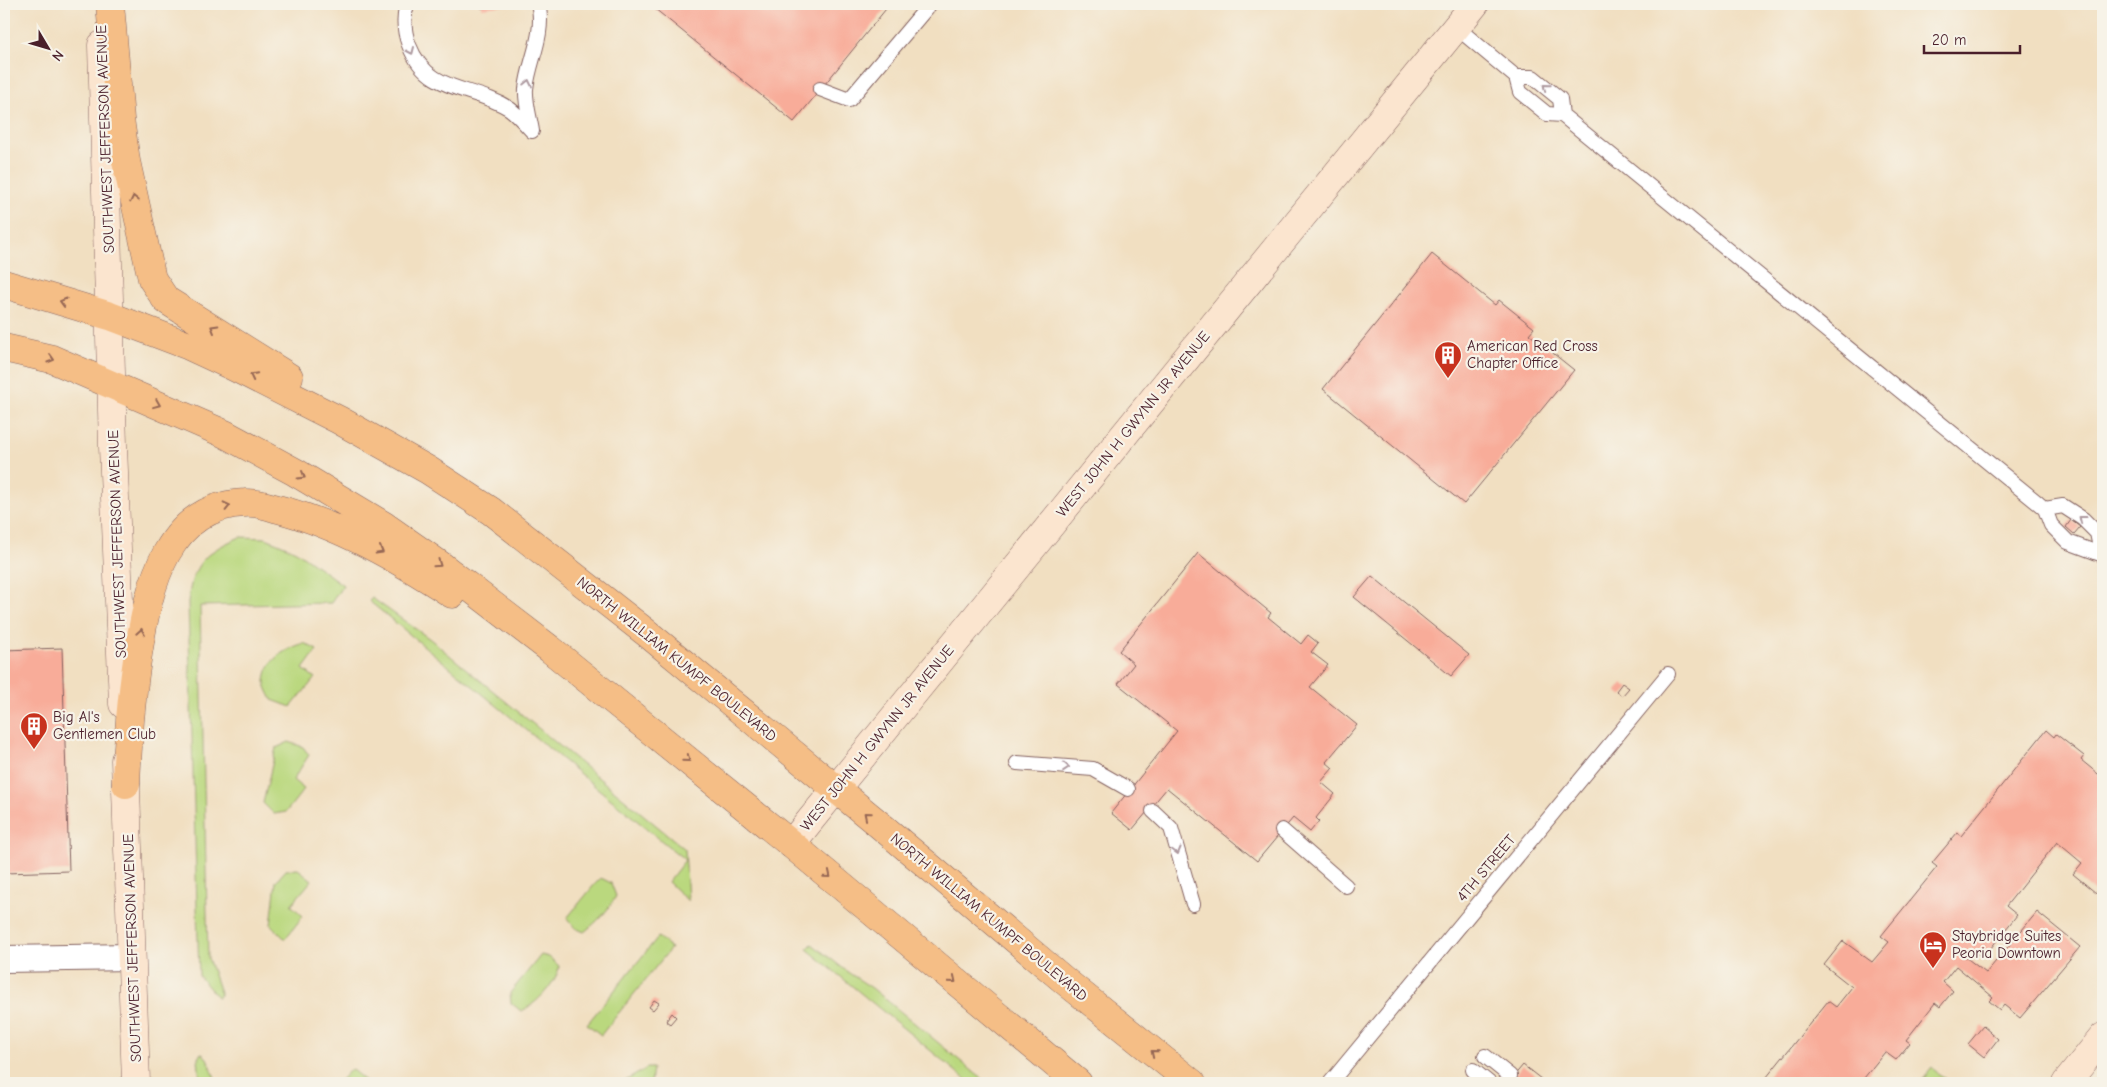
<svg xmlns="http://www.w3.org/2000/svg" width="2107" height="1087" viewBox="0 0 2107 1087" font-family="'Comic Neue',sans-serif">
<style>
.green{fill:#bad87e;stroke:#827c54}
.building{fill:#f8ac99}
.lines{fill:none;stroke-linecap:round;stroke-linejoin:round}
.lane-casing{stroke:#846260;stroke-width:16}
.street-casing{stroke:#846260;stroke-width:28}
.secondary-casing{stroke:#846260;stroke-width:29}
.primary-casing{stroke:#846260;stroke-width:29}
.lane{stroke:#fff;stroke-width:14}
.street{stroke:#fff;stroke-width:26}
.secondary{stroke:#fbe5cf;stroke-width:28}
.primary{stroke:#f5be86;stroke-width:28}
.oneway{stroke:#ae9aa0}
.oneway2{stroke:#976754}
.labels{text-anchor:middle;stroke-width:4.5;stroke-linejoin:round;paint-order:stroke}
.street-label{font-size:15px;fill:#4a1f2b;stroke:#f7f3e8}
.poi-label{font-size:15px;fill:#4a1f2b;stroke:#f7f3e8;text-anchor:start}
</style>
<rect width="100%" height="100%" fill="#f7f3e8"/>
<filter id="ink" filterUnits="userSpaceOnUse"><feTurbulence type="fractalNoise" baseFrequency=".02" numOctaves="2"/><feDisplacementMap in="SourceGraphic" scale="10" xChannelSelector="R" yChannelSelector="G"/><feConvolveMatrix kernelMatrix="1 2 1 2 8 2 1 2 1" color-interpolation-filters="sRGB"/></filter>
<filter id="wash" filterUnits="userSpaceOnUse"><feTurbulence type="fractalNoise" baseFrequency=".0096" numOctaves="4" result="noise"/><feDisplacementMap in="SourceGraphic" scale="20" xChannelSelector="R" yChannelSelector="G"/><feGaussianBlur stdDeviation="1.12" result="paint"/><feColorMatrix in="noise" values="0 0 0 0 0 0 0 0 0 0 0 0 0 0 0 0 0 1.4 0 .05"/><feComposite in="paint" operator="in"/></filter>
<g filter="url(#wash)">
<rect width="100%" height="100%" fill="#f1dfc1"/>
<!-- green -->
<path class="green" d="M240 537 266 538 296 551 343 585 331 603 200 606 208 958 221 995 217 997 199 976 188 603C192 563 205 552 240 537Z
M372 598 430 639 685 849 688 901 668 882 685 860 369 601Z
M304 643 317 650 303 669 315 678 291 707 272 700C270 695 265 687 265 682 266 659 284 650 304 643Z
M289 742 303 747 309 755 293 780 304 789 286 812 274 814 263 803 276 748Z
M298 869 312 880 291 905 303 916 285 939 271 925 276 881 286 870Z
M601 878 611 883 616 896C608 911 597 922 584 932L575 928 567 918 595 884Z
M658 937 671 948 601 1035 587 1024Z
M812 944 849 973 872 988 987 1083H970L807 949Z
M541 955 549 957 559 966C558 981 535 1006 521 1011L511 1003 510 993Z
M201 1053 207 1058 217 1083H200L198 1058Z
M647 1068H653L651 1083H622Z
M1932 1068 1950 1083H1920Z
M351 1069 368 1083H345L341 1080Z"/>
<g id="blocks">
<!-- building -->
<path class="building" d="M481 4H508V5L481 8Z
M649 4H890L794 122Z
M1432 254 1495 305 1499 300 1534 328 1529 334 1574 370 1464 504 1323 389Z
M2071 520 2080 527 2074 534 2066 527Z
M1198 553 1271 613 1268 617 1301 644 1308 635 1318 643 1311 652 1328 665 1310 687 1357 725 1326 762 1333 768 1321 782 1335 794 1316 818 1319 821 1310 832 1293 818 1257 861 1167 788 1132 830 1111 813 1177 731 1118 684 1134 664 1119 651Z
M1372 576 1469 655 1451 676 1354 597Z
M62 648 69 871 4 873V650Z
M1622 683 1629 688 1622 696 1616 691Z
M2046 730 2054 737 2056 734 2084 756 2081 760 2103 778V885L2096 893 2073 874 2082 863 2057 842 2006 906 2017 915 1983 958 1970 948 1964 956 1986 973 2037 912 2080 947 2020 1018 2004 1005 2000 1010 1989 1001 1993 997 1956 966 1943 982 1953 991 1940 1007 1935 1003 1906 1040 1910 1043 1896 1060 1885 1052 1860 1083H1762L1828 1001 1836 1007 1852 987 1824 965 1843 941 1872 962 1889 942 1881 936 1937 867 1932 863 1957 833 1961 836Z
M654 1000 659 1003 653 1010 649 1007Z
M672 1013 676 1017 670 1024 666 1021Z
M1983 1026 1998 1039 1984 1057 1968 1044Z
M1523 1065 1546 1083H1508Z"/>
</g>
</g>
<g filter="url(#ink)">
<use href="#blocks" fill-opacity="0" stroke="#846260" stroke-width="1"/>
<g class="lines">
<!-- lane casing -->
<g class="lane-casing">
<path id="lane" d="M407 4C403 18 404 32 409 45 428 95 473 85 510 109 518 115 525 124 532 131
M1456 27 1516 77 1520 92 1547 114 1562 115 2038 503 2045 509 2051 525 2068 542 2103 555
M1516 77H1533L1560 99 1562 115
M820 89 849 100 930 4
M532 131C530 118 525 102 526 89 529 61 544 37 539 8
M2045 509 2063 506 2083 519 2097 533 2101 553
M1017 763 1093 769 1128 789
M1153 811 1171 828 1193 904
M1282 830 1346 886
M1485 1056 1510 1076
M1473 1070 1489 1083
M1330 1083 1668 674"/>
</g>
<!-- street casing -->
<g class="street-casing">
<path id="street" d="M4 959 132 957"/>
</g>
<!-- secondary casing -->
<g class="secondary-casing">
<path id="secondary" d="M102 45 113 446 123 704
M125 760 136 1083
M791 844 1475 4
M2066 1083 2103 1037"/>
</g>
<!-- primary casing -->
<g class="primary-casing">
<path id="primary" d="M110 4 120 119 126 161 152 279 166 300 289 377
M4 284 110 316 189 346 232 366 339 420 428 470 491 511 648 634 881 826 1065 981 1192 1083
M4 348 52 359 225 434 295 472 383 525 443 567 550 649 791 844 1078 1083
M126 784C128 738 131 694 139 648 149 586 167 506 245 503 256 502 268 506 278 509 340 525 398 559 452 594"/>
</g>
<!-- lane -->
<use href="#lane" class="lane"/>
<!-- street -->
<use href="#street" class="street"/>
<!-- secondary -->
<use href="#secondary" class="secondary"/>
<!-- primary -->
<use href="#primary" class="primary"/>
</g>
<!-- one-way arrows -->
<defs><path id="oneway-chevron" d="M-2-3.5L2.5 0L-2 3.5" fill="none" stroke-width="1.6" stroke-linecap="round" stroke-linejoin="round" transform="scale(1.25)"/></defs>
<g class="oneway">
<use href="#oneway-chevron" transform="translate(411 51) rotate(66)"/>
<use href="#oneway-chevron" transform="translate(528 83) rotate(-78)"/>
<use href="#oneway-chevron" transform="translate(1546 87) rotate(-141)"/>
<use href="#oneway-chevron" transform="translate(2082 519) rotate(-142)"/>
<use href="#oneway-chevron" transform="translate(1066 767) rotate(4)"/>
<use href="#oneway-chevron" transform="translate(1177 851) rotate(75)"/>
</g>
<g class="oneway2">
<use href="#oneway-chevron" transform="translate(134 199) rotate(-102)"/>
<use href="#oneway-chevron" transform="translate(63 302) rotate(-164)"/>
<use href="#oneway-chevron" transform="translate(214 328) rotate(-150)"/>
<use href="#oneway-chevron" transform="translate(51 359) rotate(17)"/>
<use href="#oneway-chevron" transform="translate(253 376) rotate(-153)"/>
<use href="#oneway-chevron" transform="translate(157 404) rotate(22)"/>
<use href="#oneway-chevron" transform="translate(302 476) rotate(30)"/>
<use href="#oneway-chevron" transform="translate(227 506) rotate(-13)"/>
<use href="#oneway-chevron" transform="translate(380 551) rotate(29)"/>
<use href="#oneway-chevron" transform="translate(438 564) rotate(35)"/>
<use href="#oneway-chevron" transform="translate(141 632) rotate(-80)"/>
<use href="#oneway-chevron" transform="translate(687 759) rotate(39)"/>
<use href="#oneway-chevron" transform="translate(867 815) rotate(-140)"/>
<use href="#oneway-chevron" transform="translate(828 875) rotate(40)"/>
<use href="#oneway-chevron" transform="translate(953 980) rotate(40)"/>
<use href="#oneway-chevron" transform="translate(1154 1053) rotate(-141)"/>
</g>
</g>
<!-- icons -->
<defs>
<g id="building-pin" transform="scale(1.4375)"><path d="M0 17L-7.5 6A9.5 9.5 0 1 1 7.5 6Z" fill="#c8321e" stroke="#f7f3e8"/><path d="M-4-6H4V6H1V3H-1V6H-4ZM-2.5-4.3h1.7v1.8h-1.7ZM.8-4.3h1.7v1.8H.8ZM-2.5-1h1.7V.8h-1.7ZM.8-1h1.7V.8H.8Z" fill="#fff"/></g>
<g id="hotel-pin" transform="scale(1.4375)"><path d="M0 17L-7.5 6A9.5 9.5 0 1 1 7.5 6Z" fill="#c8321e" stroke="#f7f3e8"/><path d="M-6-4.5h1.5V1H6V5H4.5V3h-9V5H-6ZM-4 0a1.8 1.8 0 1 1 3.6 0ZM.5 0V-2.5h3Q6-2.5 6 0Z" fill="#fff"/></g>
</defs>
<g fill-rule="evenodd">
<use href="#building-pin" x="1448" y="355"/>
<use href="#building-pin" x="34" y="726"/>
<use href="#hotel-pin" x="1933" y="945"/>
</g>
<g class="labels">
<!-- street labels -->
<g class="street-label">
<text transform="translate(105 139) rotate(-92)" y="5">SOUTHWEST JEFFERSON AVENUE</text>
<text transform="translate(1133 424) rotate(-51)" y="5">WEST JOHN H GWYNN JR AVENUE</text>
<text transform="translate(117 544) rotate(-92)" y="5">SOUTHWEST JEFFERSON AVENUE</text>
<text transform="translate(677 659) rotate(39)" y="5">NORTH WILLIAM KUMPF BOULEVARD</text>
<text transform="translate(877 738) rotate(-51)" y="5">WEST JOHN H GWYNN JR AVENUE</text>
<text transform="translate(1486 868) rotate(-50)" y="5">4TH STREET</text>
<text transform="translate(989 917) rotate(40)" y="5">NORTH WILLIAM KUMPF BOULEVARD</text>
<text transform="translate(132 948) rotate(-92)" y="5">SOUTHWEST JEFFERSON AVENUE</text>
</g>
<!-- poi labels -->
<g class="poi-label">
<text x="1467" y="351">American Red Cross<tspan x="1467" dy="17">Chapter Office</tspan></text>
<text x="53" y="722">Big Al's<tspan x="53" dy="17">Gentlemen Club</tspan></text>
<text x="1952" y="941">Staybridge Suites<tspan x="1952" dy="17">Peoria Downtown</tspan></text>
</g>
</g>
<!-- margin -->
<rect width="2107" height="1087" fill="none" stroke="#f7f3e8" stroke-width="20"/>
<!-- north arrow -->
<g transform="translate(48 48) rotate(128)" stroke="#f7f3e8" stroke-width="4" paint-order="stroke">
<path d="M0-4L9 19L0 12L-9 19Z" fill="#4a1f2b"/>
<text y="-8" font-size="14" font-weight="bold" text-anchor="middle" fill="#4a1f2b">N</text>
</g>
<!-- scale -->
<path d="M1924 45v8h96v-8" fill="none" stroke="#4a1f2b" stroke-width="2.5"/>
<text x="1932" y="45" font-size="15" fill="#4a1f2b" stroke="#f7f3e8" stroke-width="4" paint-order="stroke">20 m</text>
</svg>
